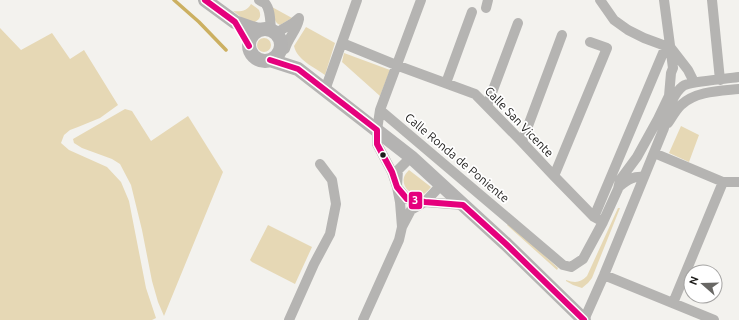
<svg xmlns="http://www.w3.org/2000/svg" width="739" height="320" viewBox="0 0 739 320" font-family="Ubuntu,sans-serif">
<style>
.green{fill:#e6d8b5}
.lines{fill:none;stroke-linecap:round;stroke-linejoin:round}
.stream{stroke:#ccb061;stroke-width:3.5}
.minor{stroke:#b5b4b2;stroke-width:10}
.secondary{stroke:#b4b3b2;stroke-width:14}
.bus-1-casing{stroke:#fff;stroke-width:9}
.bus-1{stroke:#e5007d;stroke-width:6}
.bus-dot{fill:#1d1c1a;stroke:#fff;stroke-width:1.5}
.labels{text-anchor:middle;stroke-width:3.5;stroke-linejoin:round;paint-order:stroke}
.street-label{font-size:12px;fill:#1d1c1a;stroke:#fff}
.line-badge{stroke:#fff;stroke-width:1.5}
.badge-label{font-size:11px;text-anchor:middle;font-weight:bold;fill:#fff}
</style>
<rect width="100%" height="100%" fill="#f3f2ee"/>
<!-- green -->
<path class="green" d="M251 4C254 6 257 8 259 10 263 19 256 23 249 23L233 11C241 12 247 11 251 4Z
M272 7 292 18 280 25C273 22 274 14 272 7Z
M306 27 335 43 325 75C314 67 297 60 294 46Z
M0 28 21 50 52 33 70 59 84 50 118 105 100 118 78 127 70 130 64 135 61 143 69 150 107 167 121 182 129 201 146 288 156 318 152 320H0Z
M257 45a7 7 0 1 1 14 0a7 7 0 1 1-14 0Z
M344 53 390 70 380 96 342 62Z
M125 109 132 111 151 141 188 116 223 172 164 316 158 302 152 281 142 230 131 185 120 164 112 159 82 148 74 143 73 139Z
M681 126 699 135 689 162 669 153Z
M409 170 431 187C429 189 427 192 424 194 413 199 399 186 405 175 406 173 408 171 409 170Z
M618 208H620L592 278 588 283 582 288 573 285 566 281V280C575 283 580 283 587 276Z
M509 223 558 268 557 270 507 225Z
M268 225 312 247 295 284 252 262 250 260Z"/>
<g class="lines">
<!-- stream -->
<path class="stream" d="M174 0 199 22 226 50"/>
<!-- minor -->
<path class="minor" d="M259 0C260 1 264 3 265 3 271 10 270 22 271 30
M600 0 614 20 628 30 644 38 671 48 688 70 694 82
M712 0 720 80
M486 8 488 0
M276 33 293 23 299 18
M342 43 396 65 475 94 522 142 554 176 594 217 603 222 583 259 571 267 563 265 380 110
M285 49C288 38 297 30 299 19
M446 83 472 12
M325 90 357 0
M487 106 518 23
M668 123C672 117 676 110 681 105 696 91 720 91 739 89
M522 142 562 35
M654 153 723 182H739
M411 157 398 170 397 187 407 199 425 202 463 205
M554 176 607 48 590 42
M620 186C628 179 634 176 644 177
M594 217 666 46
M603 222 618 189 620 180 637 157 658 119 669 96 671 73 673 68 664 0
M402 227 400 202 397 187 392 172 377 144V130L380 110 421 0
M604 275 714 320
M673 303 723 182
M289 320 314 264 330 234 336 204 332 180 320 164
M363 320 399 240 402 227 411 210 425 202 441 185
M584 320 604 275 664 128C668 114 671 95 683 86 690 81 729 79 739 77"/>
<!-- secondary -->
<path class="secondary" d="M205 0 235 22 252 28 259 30
M249 45a16 16 0 1 1 32 0a16 16 0 1 1-32 0Z
M270 60 298 69 411 157 506 244 584 320"/>
<!-- bus-1 casing -->
<g class="bus-1-casing">
<path id="bus-1" d="M205 0 235 22 249 46
M270 60 298 69 377 130V144L392 172 397 187 407 199 425 202 463 205 506 244 584 320"/>
</g>
<!-- bus-1 -->
<use href="#bus-1" class="bus-1"/>
</g>
<!-- markers -->
<circle class="bus-dot" cx="383" cy="155" r="3.5"/>
<g class="labels">
<!-- street labels -->
<g class="street-label">
<text transform="translate(519 122) rotate(46)" y="4">Calle San Vicente</text>
<text transform="translate(457 158) rotate(40)" y="4">Calle Ronda de Poniente</text>
</g>
</g>
<rect class="line-badge" x="408" y="191" width="15" height="19" rx="4" fill="#e5007d"/>
<g class="badge-label">
<text x="415" y="204">3</text>
</g>
<!-- north arrow -->
<g transform="translate(703 284) rotate(290)"><circle r="19" fill="#ffffff" stroke="#a5a4a3"/>
<path d="M0-3L7 15L0 10L-7 15Z" fill="#686764"/>
<text y="-6" font-size="11" font-weight="bold" text-anchor="middle" fill="#1d1c1a">N</text>
</g>
</svg>
